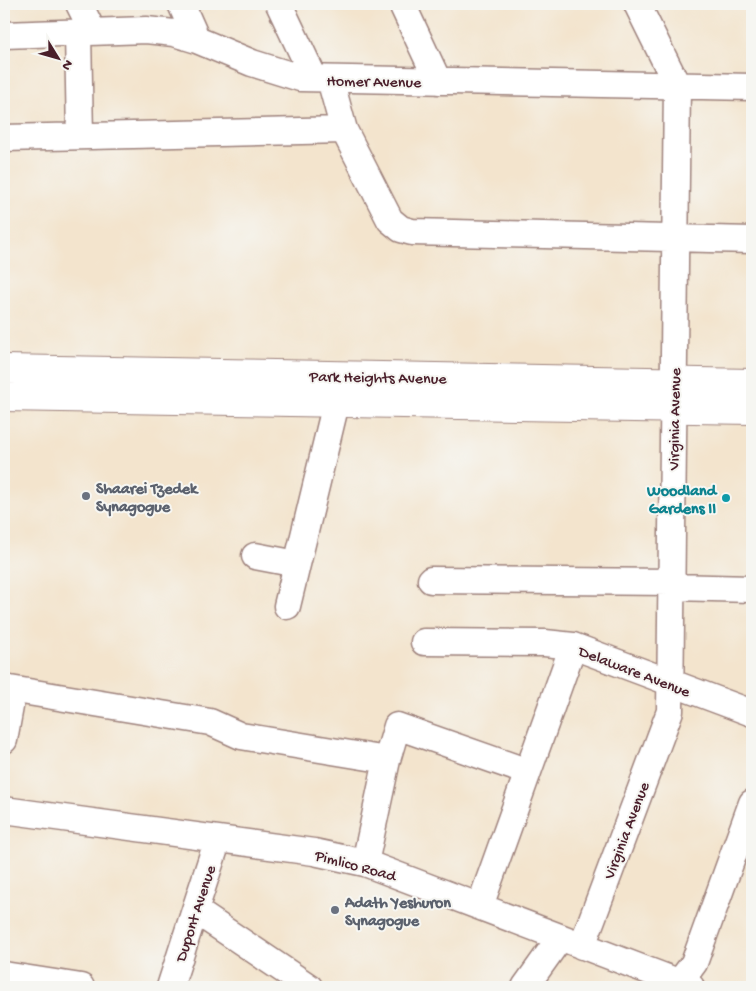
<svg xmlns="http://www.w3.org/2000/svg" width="756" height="991" viewBox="0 0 756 991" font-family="'Gochi Hand',sans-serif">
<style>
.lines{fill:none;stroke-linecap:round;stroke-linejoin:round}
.minor-casing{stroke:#9e827c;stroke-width:29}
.major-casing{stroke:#9e827c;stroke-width:30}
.minor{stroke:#fff;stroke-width:26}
.major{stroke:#fff;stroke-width:28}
.worship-dot{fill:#6b7280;stroke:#f6f6f2;stroke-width:2}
.culture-dot{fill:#0f9aa8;stroke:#f6f6f2;stroke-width:2}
.labels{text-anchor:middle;stroke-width:4;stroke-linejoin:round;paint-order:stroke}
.street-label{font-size:16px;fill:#4a1f2b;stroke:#f6f6f2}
.worship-label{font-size:16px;font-weight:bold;fill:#5b616d;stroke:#f6f6f2;text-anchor:start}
.culture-label{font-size:16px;font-weight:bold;fill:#0d838f;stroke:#f6f6f2;text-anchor:end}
</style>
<rect width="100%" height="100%" fill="#f6f6f2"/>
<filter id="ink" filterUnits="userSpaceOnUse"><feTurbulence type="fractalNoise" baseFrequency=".02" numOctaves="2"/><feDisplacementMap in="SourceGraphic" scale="10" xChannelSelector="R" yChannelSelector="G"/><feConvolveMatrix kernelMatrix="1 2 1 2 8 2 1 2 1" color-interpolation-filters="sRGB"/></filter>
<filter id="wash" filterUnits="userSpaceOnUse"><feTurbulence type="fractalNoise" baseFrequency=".0096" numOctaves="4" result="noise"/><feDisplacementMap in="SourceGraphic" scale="20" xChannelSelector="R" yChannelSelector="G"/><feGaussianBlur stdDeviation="1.12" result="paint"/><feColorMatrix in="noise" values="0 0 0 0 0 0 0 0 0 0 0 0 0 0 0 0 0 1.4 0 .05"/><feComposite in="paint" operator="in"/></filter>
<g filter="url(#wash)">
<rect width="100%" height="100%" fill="#f3e4cd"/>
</g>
<g filter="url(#ink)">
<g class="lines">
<!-- minor casing -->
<g class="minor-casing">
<path id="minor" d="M79 4 93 32
M181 4 197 40
M279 4 314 78
M402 4 438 81
M78 33 80 136
M4 35 146 30 174 33 197 40 252 63 300 78 752 87
M330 79 344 130 390 220 401 229 412 232 752 240
M4 138 344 130
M255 556 297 564
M431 580 672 582
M672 587 752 589
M287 606 336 403
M424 642 545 643 573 646 752 713
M4 688 210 722 241 736 387 760
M4 740 13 690
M4 810 314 852 365 863 691 987
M365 863 387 760 397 726 528 772
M480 906 573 646
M196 911 309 987
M582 946 670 711 677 85 637 4
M4 975 81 987
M170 987 218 839
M525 987 560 938
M676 987 694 963 752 803"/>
</g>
<!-- major casing -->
<g class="major-casing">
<path id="major" d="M4 369 752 383
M4 397 752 410"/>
</g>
<!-- minor -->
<use href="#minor" class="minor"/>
<!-- major -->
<use href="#major" class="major"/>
</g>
</g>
<!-- markers -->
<g class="worship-dot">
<circle cx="86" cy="496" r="5"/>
<circle cx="335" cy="910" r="5"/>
</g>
<circle class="culture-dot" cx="726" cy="498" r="5"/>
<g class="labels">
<!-- street labels -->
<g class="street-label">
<text transform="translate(374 80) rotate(1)" y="6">Homer Avenue</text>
<text transform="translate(378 376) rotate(1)" y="6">Park Heights Avenue</text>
<text transform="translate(673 419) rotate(-89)" y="6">Virginia Avenue</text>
<text transform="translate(635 670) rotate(21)" y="6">Delaware Avenue</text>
<text transform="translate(625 830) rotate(-69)" y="6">Virginia Avenue</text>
<text transform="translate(356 864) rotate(15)" y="6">Pimlico Road</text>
<text transform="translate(194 913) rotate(-72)" y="6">Dupont Avenue</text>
</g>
<!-- worship labels -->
<g class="worship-label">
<text x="96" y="493">Shaarei Tzedek<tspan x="96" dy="18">Synagogue</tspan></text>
<text x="345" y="907">Adath Yeshuron<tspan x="345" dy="18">Synagogue</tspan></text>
</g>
<!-- culture labels -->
<g class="culture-label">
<text x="716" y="495">Woodland<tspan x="716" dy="18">Gardens II</tspan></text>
</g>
</g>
<!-- margin -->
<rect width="756" height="991" fill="none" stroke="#f6f6f2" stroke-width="20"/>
<!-- north arrow -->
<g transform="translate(58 58) rotate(127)" stroke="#f6f6f2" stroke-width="4" paint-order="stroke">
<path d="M0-4L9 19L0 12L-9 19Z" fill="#4a1f2b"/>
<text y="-8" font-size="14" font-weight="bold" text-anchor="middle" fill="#4a1f2b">N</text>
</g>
</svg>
